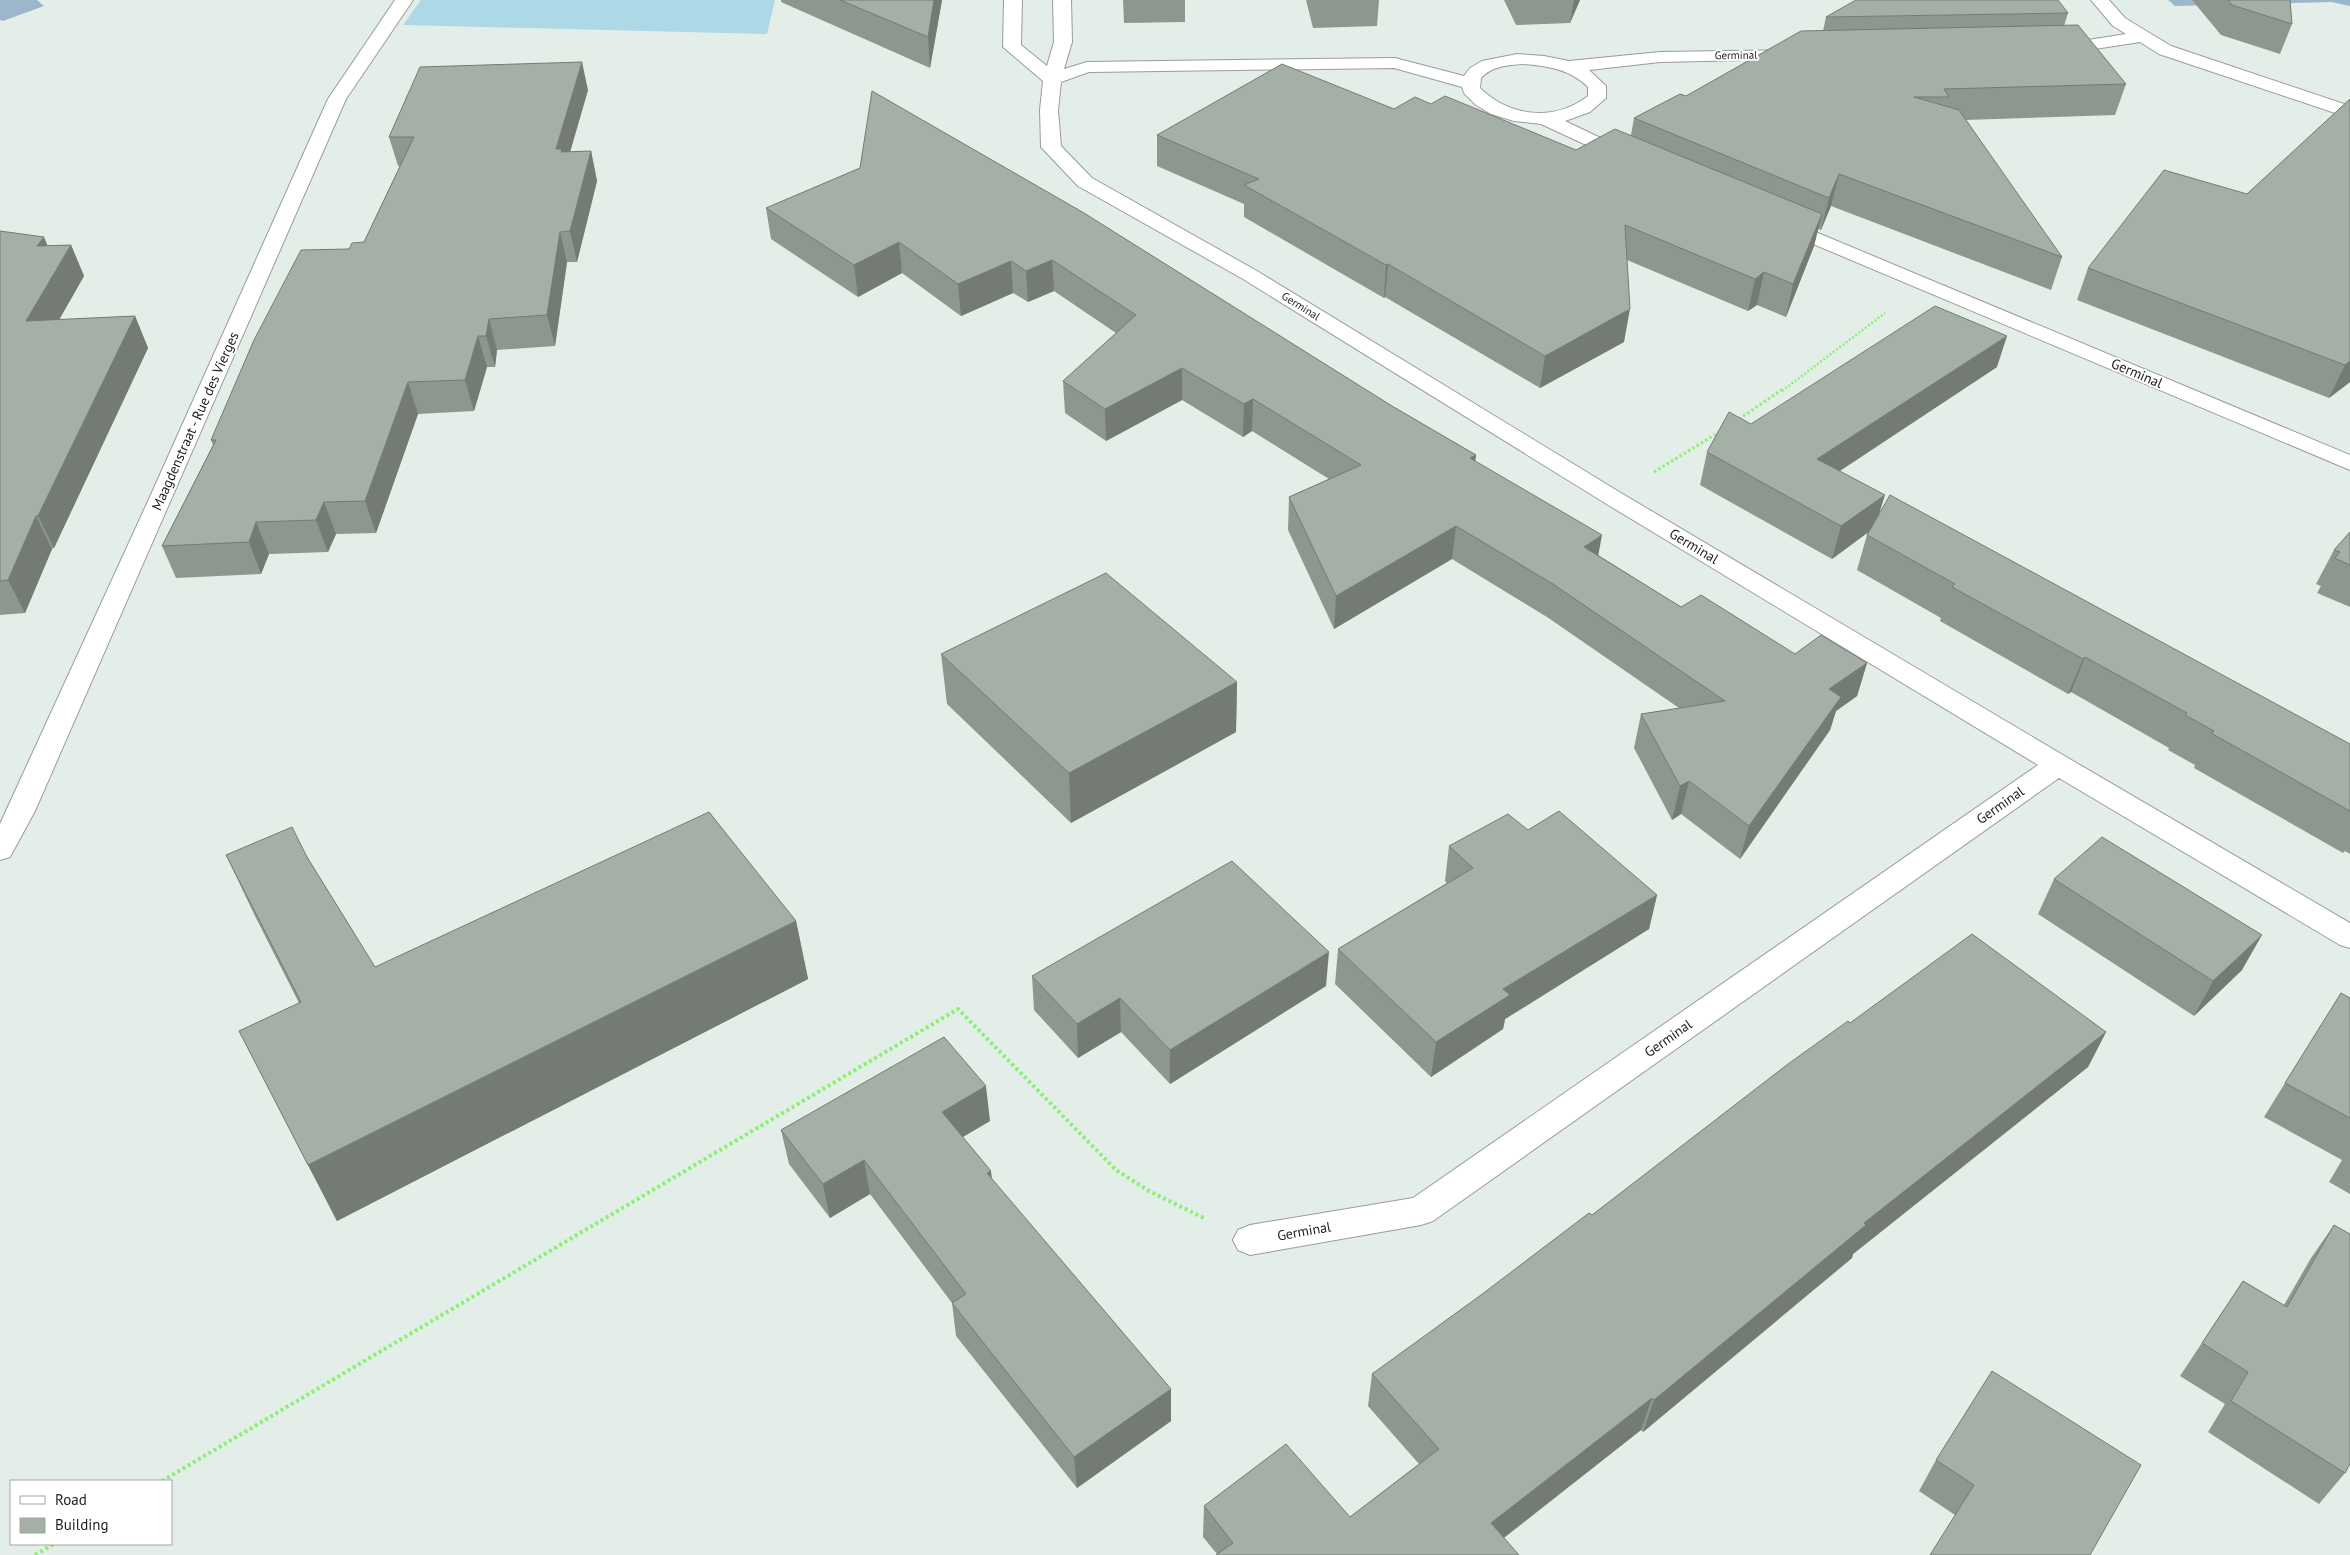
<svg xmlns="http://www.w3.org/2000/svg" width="2350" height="1555" viewBox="0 0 2350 1555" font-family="'PT Sans',sans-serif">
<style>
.grass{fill:#add9e6}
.forest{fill:#9cb7cb}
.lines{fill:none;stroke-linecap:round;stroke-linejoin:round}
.minor-casing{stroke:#9b9b9b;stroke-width:2}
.path-far2{stroke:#89f172;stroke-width:2.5;stroke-dasharray:2 2;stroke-linecap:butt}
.path-far1{stroke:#89f172;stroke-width:3;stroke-dasharray:2.5 2.5;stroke-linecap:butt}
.path{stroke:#89f172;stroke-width:4;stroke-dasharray:3 3;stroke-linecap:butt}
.minor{fill:#fff;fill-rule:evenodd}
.wall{fill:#8d978f}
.shaded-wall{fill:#737b74}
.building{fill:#a4b0a6;stroke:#737b74}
.labels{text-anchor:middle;stroke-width:4;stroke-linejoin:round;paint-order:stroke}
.far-street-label{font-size:11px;fill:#1e1e1e;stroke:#fff}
.street-label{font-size:14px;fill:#1e1e1e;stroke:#fff}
</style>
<rect width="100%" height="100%" fill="#e4eee8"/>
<!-- grass -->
<path class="grass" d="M421 0H775L767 34 403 25Z"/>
<!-- forest -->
<path class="forest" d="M0 0H37L44 6 3 21 0 20Z
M2168 0H2350V6L2331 2 2175 6Z"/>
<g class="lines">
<!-- minor casing -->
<g class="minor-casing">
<path id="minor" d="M395 0H413L346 99 35 811 10 857 0 860V824L149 499 328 99Z
M1004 0H1022L1021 45 1047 66 1054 42 1053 0H1071L1072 42 1064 69 1087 62 1395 58 1464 76 1470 68 1482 61 1517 54 1544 56 1569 61 1660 52 1802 50 1805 54 1802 58 1796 59 1660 62 1589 70 1606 86V98L1590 112 1565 121 1632 153 1635 157 1632 161 1625 163 1541 124 1514 121 1491 114 1476 105 1464 93 1462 87 1394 68 1089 72 1061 82 1058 110 1061 146 1092 178 1257 271 1621 493 2068 758 2350 923V948L2340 945 2059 778 1433 1221 1421 1225 1250 1255 1238 1250 1233 1240 1238 1230 1250 1225 1413 1198 2038 765 1605 503 1243 279 1078 186 1041 147 1040 110 1043 81 1003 47ZM1523 64C1547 66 1570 69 1588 87V96C1554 122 1510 117 1480 88L1481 78C1492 66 1508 65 1523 64Z
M2091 0H2109L2125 18 2171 46 2350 106V118L2159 54 2140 42 2056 55 2050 54 2047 50 2050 46 2126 34 2113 26Z
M1782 218 2350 455V470L1775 228 1772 224 1775 220Z"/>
</g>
<!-- path-far2 -->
<path class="path-far2" d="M1782 391 1885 313"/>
<!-- path-far1 -->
<path class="path-far1" d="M1739 419 1783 389
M1654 472 1721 431"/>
<!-- path -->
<path class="path" d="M162 1481 958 1009 1116 1170 1149 1191 1204 1218
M35 1555 54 1544"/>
<!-- minor -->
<use href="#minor" class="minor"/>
</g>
<!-- wall -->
<path class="wall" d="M781 0H942L930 68 781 2Z
M1123 0H1185V22L1124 23Z
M1306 0H1379L1377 26 1313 28Z
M1504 0H1580L1570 23 1516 25Z
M2192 0H2290L2292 24 2280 54 2221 35Z
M2068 13 2064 26 2126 84 2115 115 1965 120 2062 257 2051 290 1831 206 1821 230 1818 229 1814 246 1786 317 1757 305 1748 311 1627 260 1624 342 1540 388 1385 297 1384 298 1244 217V204L1157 166V135L1394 109 1431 104 1576 150 1631 135 1634 118 1686 96 1823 31 1826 17Z
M588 90 570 152 591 151 597 181 577 262H567L555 346 497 350 495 367H487L474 411 418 414 376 533 336 534 328 552 269 554 261 574 176 578 162 546 213 445 211 440 349 249 364 242 400 166H398L389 137Z
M2350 99V382L2329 398 2077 300 2088 268 2247 194Z
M860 168 1392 406 1476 455 1475 461 1598 555 1681 607 1795 654 1867 663 1857 696 1836 711 1830 730 1740 859 1681 814 1672 820 1634 748 1641 714 1679 708 1547 617 1452 559 1334 629 1288 530 1289 497 1329 479 1252 431 1243 437 1182 400 1106 441 1065 413 1063 381 1116 333 1054 291 1028 302 1013 293 961 316 902 273 858 297 771 239 766 208Z
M0 231 48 246 71 245 84 276 59 320 135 316 148 348 54 548 52 549 25 613 0 615Z
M1997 367 1840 471 1879 515 2350 744V854L2345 851 2343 853 2194 768 2195 765 2168 750 2169 748 2071 692 2068 694 1940 621 1941 618 1857 570 1867 535 1870 531 1832 559 1700 485 1707 452 1751 424Z
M2350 532V607L2317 593 2321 586 2316 584 2334 550Z
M941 654 1237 682 1236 732 1071 823 947 704Z
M1528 830 1657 895 1649 929 1505 1019 1503 1029 1431 1077 1335 984 1338 949 1447 883 1445 881 1449 846Z
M226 855 307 857 375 967 796 921 808 979 337 1221 239 1031 299 1003 254 914Z
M2054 879 2242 970 2194 1016 2038 914Z
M1032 976 1326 986 1170 1084 1121 1032 1078 1058 1034 1010Z
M2341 993 2350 998V1194L2329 1182 2342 1160 2264 1117Z
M1850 1023 2106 1032 2088 1067 1853 1254 1852 1258 1643 1432 1641 1430 1504 1538 1217 1554 1203 1537 1204 1506 1350 1517 1419 1464 1368 1406 1372 1374 1592 1215Z
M990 1121 963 1137 992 1180 1171 1389V1421L1077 1488 956 1336 952 1303 870 1194 830 1218 789 1164 781 1130Z
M2334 1225 2345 1473 2319 1504 2208 1432 2225 1404 2180 1376 2243 1281 2284 1305 2311 1258Z
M1936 1460 2141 1465 1955 1515 1919 1491Z"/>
<!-- shaded-wall -->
<path class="shaded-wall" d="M934 0H942L930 68 928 37Z
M1574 0H1580L1570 23Z
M582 62 588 90 566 166 556 149Z
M591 151 597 181 577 262 570 231Z
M1839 174 1831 206 1821 230 1829 198Z
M1822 214 1814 246 1786 317 1793 284Z
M560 232 567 262 555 346 547 315Z
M44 237 57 268 37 246Z
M899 242 902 273 858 297 854 265Z
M71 245 84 276 40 353 26 321Z
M1052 260 1054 291 1028 302 1026 271Z
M1011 261 1013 293 961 316 958 284Z
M1388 264 1385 297 1384 298 1386 265Z
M1764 272 1757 305 1748 311 1755 279Z
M1630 309 1624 342 1540 388 1545 356Z
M135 316 148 348 54 548 38 516Z
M489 319 497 350 495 367 486 336Z
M478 336 487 367 474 411 465 380Z
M2007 336 1997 367 1809 491 1817 459Z
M2350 361V382L2329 398 2345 365Z
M1182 368V400L1106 441 1105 409Z
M408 382 418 414 376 533 365 501Z
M1253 399 1252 431 1243 437 1244 404Z
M1476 455 1472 487 1470 458Z
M1885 495 1875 527 1832 559 1841 526Z
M324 502 336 534 328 552 316 520Z
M36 516 52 549 25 613 8 580Z
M256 522 269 554 261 574 249 542Z
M1456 526 1452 559 1334 629 1336 596Z
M1602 535 1596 568 1584 547Z
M2085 657 2071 692 2068 694 2083 659Z
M1867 663 1857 696 1836 711 1830 730 1740 859 1749 826 1829 689Z
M1237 682 1236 732 1071 823 1069 773Z
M1689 781 1681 814 1672 820 1680 786Z
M1657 895 1649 929 1505 1019 1503 1029 1431 1077 1436 1042 1503 989Z
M796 921 808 979 337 1221 308 1165Z
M2262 935 2242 970 2194 1016 2213 981Z
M1329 952 1326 986 1170 1084V1050Z
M1120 998 1121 1032 1078 1058 1077 1024Z
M2106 1032 2088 1067 1853 1254 1852 1258 1643 1432 1654 1400 1864 1223Z
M986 1086 990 1121 947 1146 942 1112Z
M864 1160 870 1194 830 1218 823 1184Z
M991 1171 995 1204 987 1173Z
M1171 1389V1421L1077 1488 1074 1457Z
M1652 1398 1641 1430 1484 1553 1491 1523Z"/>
<!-- building -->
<path class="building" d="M840 0H934L928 37Z
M1856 0H2058L2068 13 1826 17Z
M2228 0H2290L2292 24 2232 5Z
M2078 25 2126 84 1944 89 1949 97H1914L1959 110 2062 257 1839 174 1829 198 1634 118 1680 94 1686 96 1801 31Z
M582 62 556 149H562L561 152 591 151 570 231 560 232 547 315 489 319 486 336H478L465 380 408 382 365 501 324 502 316 520 256 522 249 542 162 546 216 440H211L254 340 301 250 349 249 352 243 364 242 414 137H389L420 67Z
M1282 64 1394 109 1415 97 1431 104 1445 96 1576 150 1615 129 1822 214 1793 284 1764 272 1755 279 1625 225 1630 309 1545 356 1388 264 1386 265 1244 185 1259 179 1157 135Z
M872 91 1084 213 1392 406 1476 455 1470 458 1602 535 1584 547 1681 607 1701 595 1795 654 1821 635 1867 663 1829 689 1841 697 1749 826 1689 781 1680 786 1641 714 1725 701 1553 584 1456 526 1336 596 1289 497 1361 465 1253 399 1244 404 1182 368 1105 409 1063 381 1136 315 1052 260 1026 271 1011 261 958 284 899 242 854 265 766 208 860 168Z
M2350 99V361L2345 365 2088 268 2164 170 2247 194Z
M0 231 44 237 37 246 71 245 26 321 135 316 38 516H36L8 580 0 581Z
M1935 306 2007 336 1817 459 1885 495 1841 526 1707 452 1729 412 1751 424Z
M1890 495 2350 744V811L2211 733 2214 731 2185 715 2187 713 2085 657 2083 659 1952 587 1955 584 1867 535Z
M2350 532V565L2335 558 2340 552 2334 550Z
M1106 573 1237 682 1069 773 941 654Z
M1559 811 1657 895 1503 989 1510 995 1436 1042 1338 949 1473 868 1449 846 1508 814 1528 830Z
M709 812 796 921 308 1165 239 1031 301 1002 226 855 292 827 307 857 375 967Z
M2102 837 2262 935 2213 981 2054 879Z
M1232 861 1329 952 1170 1050 1120 998 1077 1024 1032 976Z
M1972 934 2106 1032 1864 1223 1866 1225 1654 1400 1652 1398 1491 1523 1519 1555H1216L1233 1543 1204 1506 1286 1444 1350 1517 1439 1449 1372 1374 1481 1295 1589 1213 1592 1215 1788 1064 1848 1021 1850 1023Z
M2341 993 2350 998V1118L2285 1083Z
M944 1037 986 1086 942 1112 991 1171 987 1173 1171 1389 1074 1457 952 1303 966 1294 864 1160 823 1184 781 1130Z
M2334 1225 2350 1234V1464L2345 1473 2231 1401 2248 1372 2202 1343 2243 1281 2287 1307Z
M1992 1371 2141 1465 2090 1555H1930L1974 1485 1936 1460Z"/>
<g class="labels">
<!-- far-street labels -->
<g class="far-street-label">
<text transform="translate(1736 55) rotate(-1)" y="4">Germinal</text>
<text transform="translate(1301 306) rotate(32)" y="4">Germinal</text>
</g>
<!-- street labels -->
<g class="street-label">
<text transform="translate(2137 373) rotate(23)" y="5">Germinal</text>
<text transform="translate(195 421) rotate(-66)" y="5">Maagdenstraat - Rue des Vierges</text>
<text transform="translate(1694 546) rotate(31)" y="5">Germinal</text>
<text transform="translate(2000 805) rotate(-35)" y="5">Germinal</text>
<text transform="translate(1668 1038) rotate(-35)" y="5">Germinal</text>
<text transform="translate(1304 1231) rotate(-10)" y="5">Germinal</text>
</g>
</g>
<!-- legend -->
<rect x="10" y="1480" width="162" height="65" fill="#ffffff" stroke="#a5a5a5"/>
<rect x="20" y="1496" width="25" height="8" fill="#ffffff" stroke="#a5a5a5"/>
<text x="55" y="1505" font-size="15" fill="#1e1e1e">Road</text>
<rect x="20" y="1518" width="25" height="15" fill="#a4b0a6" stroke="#a5a5a5"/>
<text x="55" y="1530" font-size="15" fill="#1e1e1e">Building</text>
</svg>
